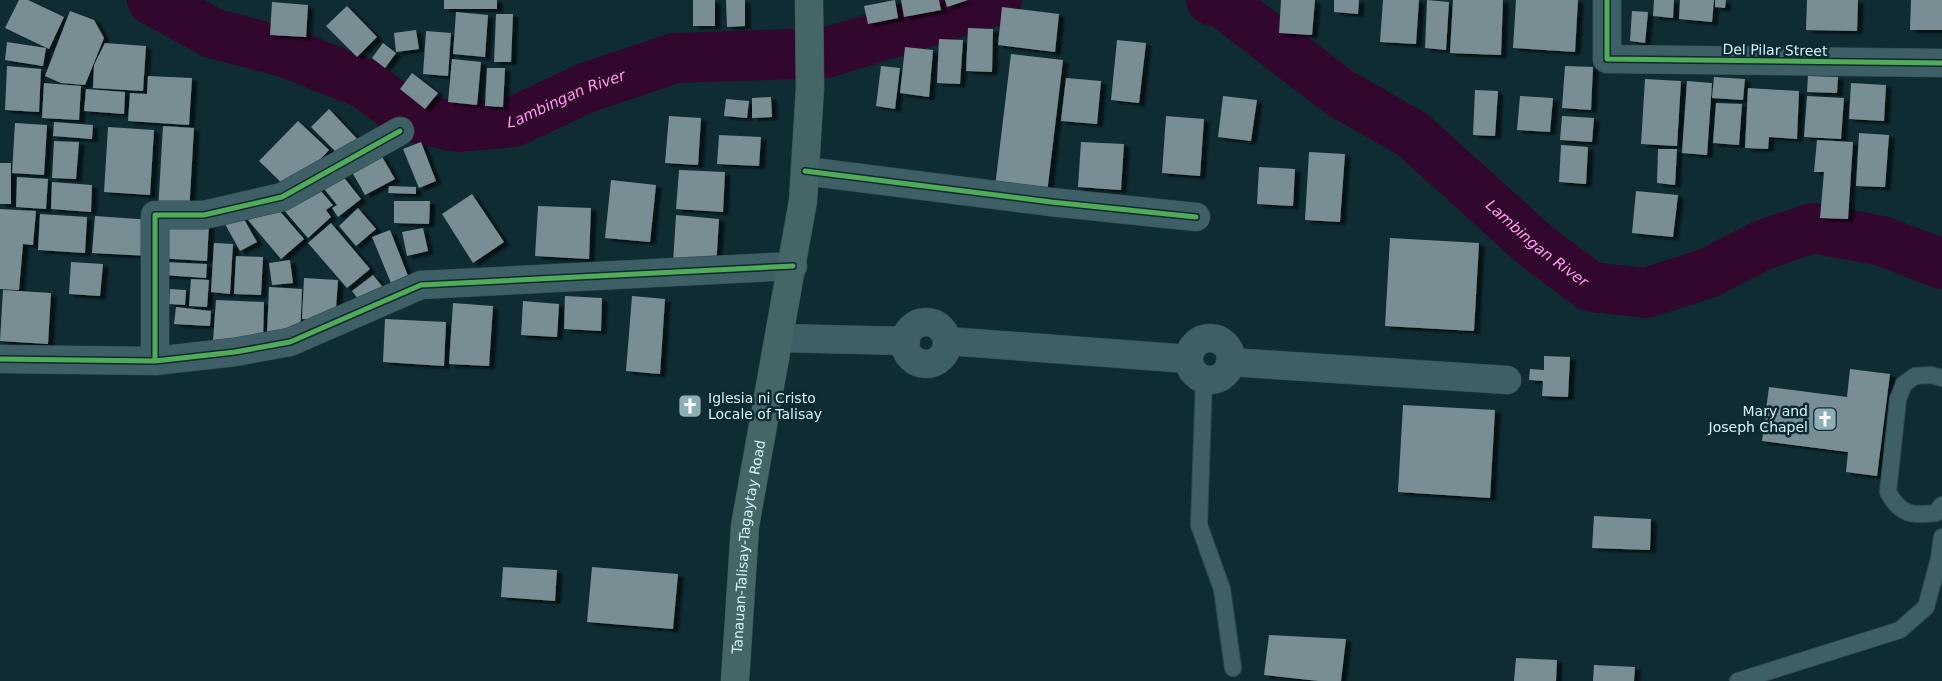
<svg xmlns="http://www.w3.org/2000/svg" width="1942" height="681" viewBox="0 0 1942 681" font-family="'DejaVu Sans',sans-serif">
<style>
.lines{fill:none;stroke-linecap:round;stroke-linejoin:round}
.river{stroke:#31072e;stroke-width:50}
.building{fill:#788d94;filter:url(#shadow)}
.lane-casing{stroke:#354a4e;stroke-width:18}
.street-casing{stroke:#354a4e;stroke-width:29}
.primary-casing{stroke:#354a4e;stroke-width:29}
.lane{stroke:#3e5f65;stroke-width:16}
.street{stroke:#3e5f65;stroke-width:28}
.primary{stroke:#456567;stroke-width:28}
.cycleway-casing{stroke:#0e2a30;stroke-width:8}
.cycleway{stroke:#51ab58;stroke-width:5}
.labels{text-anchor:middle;stroke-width:5;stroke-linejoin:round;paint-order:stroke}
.street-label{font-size:14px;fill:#d3f4fc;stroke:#0e2a30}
.poi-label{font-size:14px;fill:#d3f4fc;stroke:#0e2a30;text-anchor:start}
.water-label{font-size:15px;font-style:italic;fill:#fe9eec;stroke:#0e2a30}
</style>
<defs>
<filter id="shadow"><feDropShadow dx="5.5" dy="3" stdDeviation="1" flood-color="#0009"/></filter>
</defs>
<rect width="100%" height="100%" fill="#0f2c32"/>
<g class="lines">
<!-- river -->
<g class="river">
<path id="s1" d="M152 0 212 33 288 53 365 84 410 117 458 127 513 122 586 88 675 58 826 53 997 0"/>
<path id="s2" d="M1211 0 1224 4 1340 93 1412 134 1537 247 1591 287 1646 293 1708 273 1763 245 1813 228 1882 241 1942 264"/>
</g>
</g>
<!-- building -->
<path class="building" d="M19 0H28L64 17 49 49 5 28Z
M444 0H497V9H444Z
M693 0H715V26H693Z
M726 0H745V26L727 27Z
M895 0 898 18 868 24 864 6Z
M901 0H939L941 10 904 17Z
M945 0H968L947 7Z
M1281 0H1315L1312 35 1279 33Z
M1334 0H1359L1358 14 1334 12Z
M1383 0H1419L1416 44 1380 42Z
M1427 0 1449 2 1446 50 1425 48Z
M1453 0H1503L1501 55 1450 53Z
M1516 0H1578L1575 52 1513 48Z
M1654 0H1674L1673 18 1653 16Z
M1680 0H1714L1712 22 1679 19Z
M1715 0H1726L1725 8 1715 7Z
M1807 0H1858L1857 31 1806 30Z
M1911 0H1942V30H1910Z
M272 2 308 5 306 37 270 35Z
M347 6 377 37 357 57 326 26Z
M1002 7 1059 14 1055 52 998 45Z
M70 11 94 20 104 38 85 85 61 83 45 76Z
M1632 11 1648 12 1645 43 1630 41Z
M456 12 488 15 485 57 453 54Z
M496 14H513L511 62H494Z
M968 28 993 29 992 72 966 71Z
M416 30 419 49 396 52 394 33Z
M426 31 451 33 448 76 423 74Z
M939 39 963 40 960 84 937 83Z
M1117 40 1146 43 1139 103 1111 100Z
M7 42 46 48 43 66 5 60Z
M105 43 146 46 143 91 93 88 94 65Z
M383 43 396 53 385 68 372 58Z
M905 47 933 50 929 97 900 93Z
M1011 54 1063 60 1047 193 995 187Z
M452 59 481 62 477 105 448 102Z
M7 66 41 69 39 112 5 110Z
M881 66 900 68 895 109 876 106Z
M1565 66 1593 67 1591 110 1562 108Z
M487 68H505L503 107 485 106Z
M412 73 438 93 425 109 400 89Z
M148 76 192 78 189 125 128 121 130 93 147 94Z
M1808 76 1838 77 1837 93 1807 92Z
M1714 77 1745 79 1743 100 1712 98Z
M1066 78 1101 81 1097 124 1061 121Z
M1645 79 1681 81 1677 146 1641 144Z
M1687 81 1712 83 1707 155 1682 153Z
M44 83 81 86 79 120 42 118Z
M1851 83 1886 85 1884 121 1849 119Z
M1748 88 1799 91 1797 139 1769 137 1768 149 1745 148Z
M86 89 125 92 124 114 84 111Z
M1475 90 1498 91 1495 136 1473 135Z
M1223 96 1257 100 1251 141 1218 137Z
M1520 96 1553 98 1550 132 1517 130Z
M1807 96 1844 98 1841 139 1804 137Z
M771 97 772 117 752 118V98Z
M726 99 749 101 747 118 724 116Z
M1716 103 1742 104 1739 145 1713 143Z
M329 109 361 143 344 160 311 127Z
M669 116 701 118 698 165 665 163Z
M1166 116 1204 119 1200 176 1162 173Z
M1562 116 1594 118 1592 142 1560 140Z
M298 121 329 150 290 191 259 161Z
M54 122 93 125 92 139 53 136Z
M15 123 47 125 44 175 12 173Z
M163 126 194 128 189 213 158 211Z
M108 127 154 130 150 195 104 192Z
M1859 133 1889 135 1885 187 1856 186Z
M719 135 761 137 759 166 717 164Z
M1817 140 1853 142 1848 219 1820 218 1824 172H1814Z
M54 141 79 142 76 179 52 178Z
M421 142 436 181 419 188 403 149Z
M1081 142 1124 144 1121 190 1078 187Z
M1561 145 1588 147 1586 184 1559 182Z
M1658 149H1677L1675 185 1657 183Z
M1309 152 1345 154 1340 222 1305 220Z
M381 155 395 179 365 195 352 172Z
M0 163H11V204H0Z
M1259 167 1295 169 1293 206 1257 204Z
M338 170 361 199 338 217 332 208 337 205 321 185Z
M679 170 725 172 723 212 676 209Z
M17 177 48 179 46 209 16 207Z
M611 180 656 185 650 242 605 238Z
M52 182 92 185 91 212 51 209Z
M313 182 333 205 326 210 331 217 308 238 283 209Z
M389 186 416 187V194L388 193Z
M1636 191 1678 195 1673 237 1632 233Z
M472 194 504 242 473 263 442 214Z
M271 201 304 239 281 259 248 220Z
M394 201H430L429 224 394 223Z
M538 206 591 208 589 259 535 256Z
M358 208 376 229 356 246 339 226Z
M0 209 36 211 33 245 23 244 19 290 0 289Z
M40 214 87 217 85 253 38 250Z
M241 214 257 242 240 251 225 224Z
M676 215 719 219 716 267 673 263Z
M95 216 152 220 150 256 92 253Z
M158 220 209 223 207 261 156 258Z
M331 223 370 269 347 288 308 243Z
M423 228 428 251 407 256 402 232Z
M390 230 410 281 393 288 372 237Z
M1390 238 1479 243 1474 331 1385 326Z
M214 243 233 244 230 294 211 292Z
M236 256 263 257 261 295 234 294Z
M290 260 293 283 272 285 269 263Z
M71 262 103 264 100 296 69 294Z
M164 262 207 264 206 278 163 275Z
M373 275 386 291 365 308 352 291Z
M304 278 338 280 335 321 302 319Z
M191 279 209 280 207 307 189 306Z
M269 287 302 289 300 337 267 335Z
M170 289 186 290 185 305 169 304Z
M3 290 51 293 48 344 0 341Z
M565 296 602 298 601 331 564 329Z
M632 296 665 299 660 374 626 371Z
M216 300 264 302 263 343 213 341Z
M523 301 559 304 557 337 521 335Z
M453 303 493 306 489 366 449 364Z
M176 307 211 311 210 326 174 324Z
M385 319 446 322 444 366 383 362Z
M1544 356 1570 357 1568 397 1542 396 1543 381 1529 380 1530 369 1544 370Z
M1850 369 1890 374 1877 476 1846 472 1848 452 1762 441 1769 387 1847 397Z
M1403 405 1495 410 1490 498 1398 492Z
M1594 516 1651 519 1650 550 1592 548Z
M503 567 557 570 555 601 501 597Z
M592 567 678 574 673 629 587 622Z
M1269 635 1346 639 1341 681H1319L1264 675Z
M1516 658 1557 660 1556 681H1514Z
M1594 665 1635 667 1634 681H1593Z"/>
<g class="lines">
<!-- lane casing -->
<g class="lane-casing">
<path id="lane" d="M1942 378 1931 375 1915 376 1904 384 1898 399 1888 492C1900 515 1913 516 1936 513L1942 505
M1204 379 1199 525 1222 589 1233 668
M1738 681 1900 630 1926 607 1939 559 1942 537"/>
</g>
<!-- street casing -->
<g class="street-casing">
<path id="street" d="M1607 0V59L1942 63
M805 171 1051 202 1196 217
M905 343a21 21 0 1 1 42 0a21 21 0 1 1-42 0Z
M779 338 906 341
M1189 359a21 21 0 1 1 42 0a21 21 0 1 1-42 0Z
M947 341 1189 359
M0 359 155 361 235 352 290 342 421 285 793 266
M155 361V215H204L282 197 400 131
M1230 362 1507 380"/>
</g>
<!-- primary casing -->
<g class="primary-casing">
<g id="primary">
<path id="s3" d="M735 681 745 526 803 201 810 88 809 0"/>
</g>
</g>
<!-- lane -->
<use href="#lane" class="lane"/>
<!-- street -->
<use href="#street" class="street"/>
<!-- primary -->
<use href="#primary" class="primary"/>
<!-- cycleway casing -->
<g class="cycleway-casing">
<path id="cycleway" d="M1607 0V59L1942 63
M805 171 1051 202 1196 217
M0 359 155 361 235 352 290 342 421 285 793 266
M155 361V215H204L282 197 400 131"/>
</g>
<!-- cycleway -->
<use href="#cycleway" class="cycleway"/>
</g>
<!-- icons -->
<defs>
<g id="church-square" transform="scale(1.25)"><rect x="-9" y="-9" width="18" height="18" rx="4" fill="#8eaeb5" stroke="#0e2a30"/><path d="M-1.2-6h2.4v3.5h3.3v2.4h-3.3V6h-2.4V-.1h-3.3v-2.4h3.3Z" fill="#fff"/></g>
</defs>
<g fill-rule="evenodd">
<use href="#church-square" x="690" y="406"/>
<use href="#church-square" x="1825" y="419"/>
</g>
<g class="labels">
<!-- street labels -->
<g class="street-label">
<text transform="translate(1775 50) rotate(1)" y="5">Del Pilar Street</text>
<text dy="5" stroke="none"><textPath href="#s3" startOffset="135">Tanauan-Talisay-Tagaytay Road</textPath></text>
</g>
<!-- poi labels -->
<g class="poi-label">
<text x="708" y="403">Iglesia ni Cristo<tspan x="708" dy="16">Locale of Talisay</tspan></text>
<text x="1808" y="416" text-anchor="end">Mary and<tspan x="1808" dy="16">Joseph Chapel</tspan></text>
</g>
<!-- water labels -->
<g class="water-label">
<text dy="5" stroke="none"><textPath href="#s1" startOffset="448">Lambingan River</textPath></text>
<text dy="5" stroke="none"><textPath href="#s2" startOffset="409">Lambingan River</textPath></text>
</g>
</g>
</svg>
